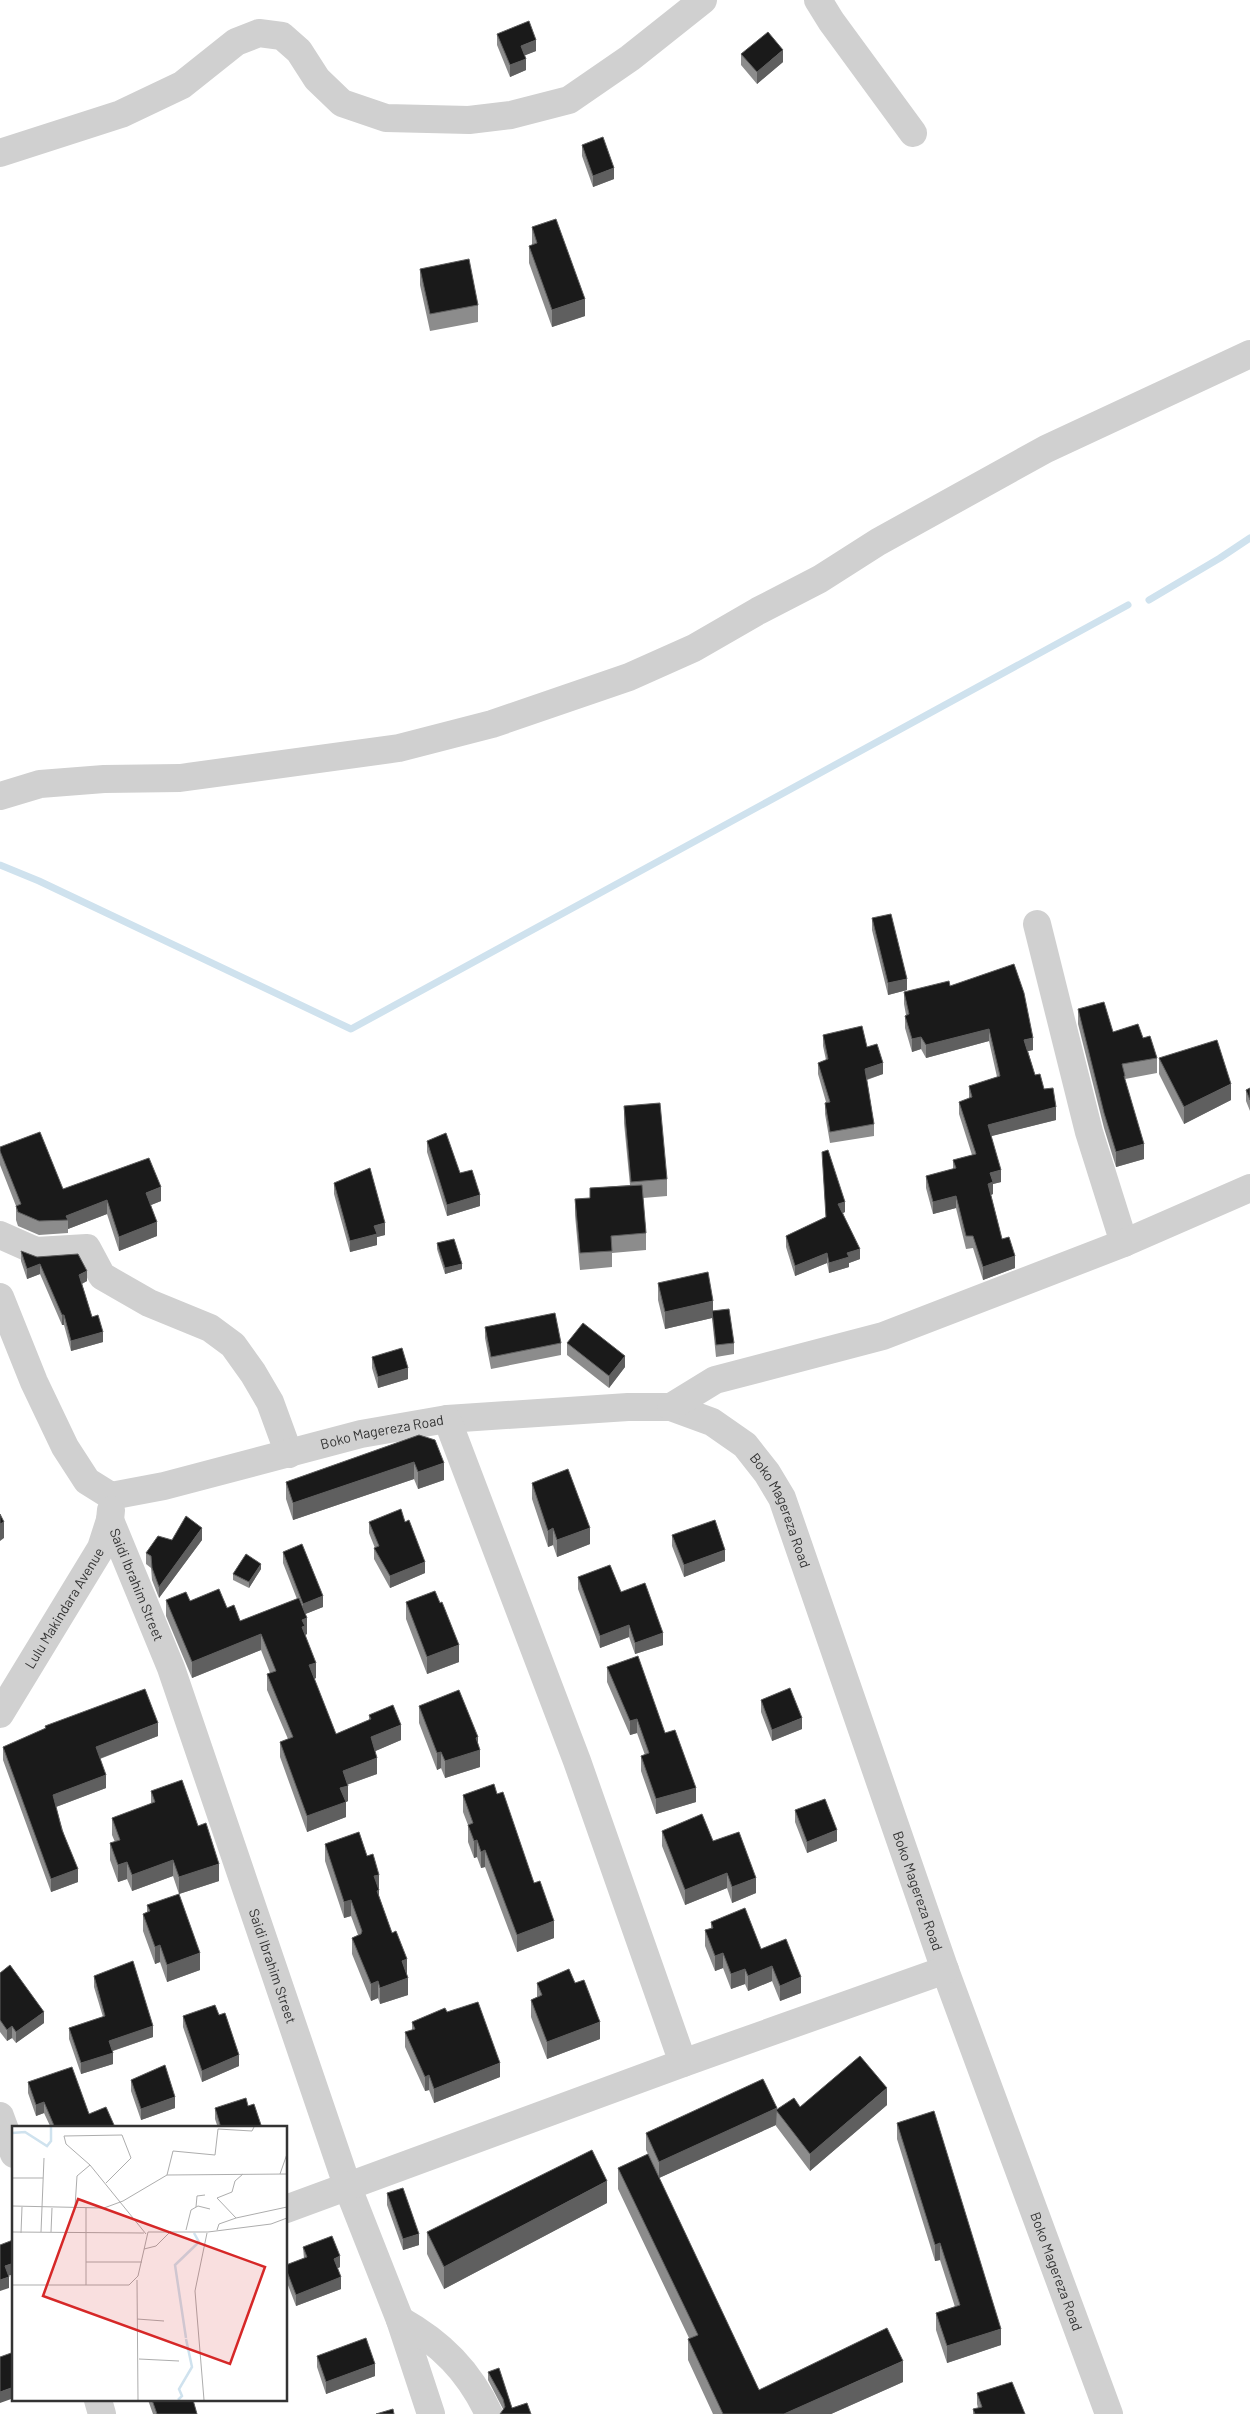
<svg xmlns="http://www.w3.org/2000/svg" width="1250" height="2414" viewBox="0 0 1250 2414" font-family="Barlow,sans-serif">
<style>
.lines{fill:none;stroke-linecap:round;stroke-linejoin:round}
.stream{stroke:#cfe2ee;stroke-width:7}
.minor{stroke:#d0d0d0;stroke-width:28}
.wall{fill:#8c8c8c}
.shaded-wall{fill:#5f5f5f}
.building{fill:#1a1a1a;stroke:#5f5f5f}
.labels{text-anchor:middle;stroke-width:5;stroke-linejoin:round;paint-order:stroke}
.street-label{font-size:14px;fill:#333;stroke:#fff}
.inset-river{fill:none;stroke:#cfe2ee;stroke-width:2.5}
.inset-road{fill:none;stroke:#adadad;stroke-width:1}
.view{fill:#d62828;fill-opacity:0.15;stroke:#d62828;stroke-width:2.5}
.inset-edge{fill:none;stroke:#333;stroke-width:2.5}
</style>
<rect width="100%" height="100%" fill="#fff"/>
<g class="lines">
<!-- stream -->
<path class="stream" d="M1149 600 1220 558 1250 538
M0 865 39 881 351 1029 1128 605"/>
<!-- minor -->
<g class="minor">
<path d="M818 0 831 21 913 133"/>
<path d="M0 153 121 114 182 85 236 42 259 33 282 36 299 51 317 79 342 103 386 118 469 120 511 115 569 100 630 58 703 0"/>
<path d="M0 796 40 784 104 779 180 778 399 748 492 724 629 677 694 648 758 611 820 579 878 542 1046 449 1250 354"/>
<path d="M1037 924 1089 1132 1124 1243"/>
<path d="M0 1235 36 1251 87 1248 102 1276 149 1303 210 1328 233 1345 253 1373 270 1402 289 1454"/>
<path id="s1" d="M0 1297 34 1382 65 1447 87 1481 111 1496 164 1486 361 1434 447 1419 628 1407H671L712 1422 745 1445 767 1473 782 1498 945 1970 1109 2414"/>
<path d="M671 1407 715 1380 883 1336 1124 1243 1250 1188"/>
<path d="M447 1419 577 1761 683 2063"/>
<path id="s2" d="M110 1520 171 1668 348 2188 400 2320 431 2414"/>
<path id="s3" d="M0 1714 101 1548 110 1520 111 1510"/>
<path d="M0 2116 14 2154"/>
<path d="M286 2209 683 2063 945 1970"/>
<path d="M400 2320C441 2343 469 2371 489 2414"/>
<path d="M98 2400 102 2414"/>
</g>
</g>
<!-- wall -->
<path class="wall" d="M497 34 536 51 525 55 526 70 510 77 497 45Z
M741 54 783 62 757 84 741 65Z
M582 145 614 179 593 187 582 156Z
M532 227 585 316 552 327 529 263V246L532 245Z
M420 269 478 305V322L430 331 420 285Z
M872 918 907 990 888 995 872 930Z
M950 986 1033 1050 1028 1051 1035 1075 1044 1089 1056 1120 991 1136 1001 1182 993 1184V1194L991 1195 1002 1239 1015 1268 983 1280 973 1248 966 1249 956 1208 933 1214 926 1188V1176L953 1169V1160L972 1155 959 1114V1102L969 1099V1086L997 1077 989 1041 926 1058 921 1049 912 1052 905 1028V1016L906 1015 904 1004V992Z
M1078 1009 1113 1032 1143 1038 1157 1058V1073L1125 1079V1082L1144 1159 1116 1167 1104 1128 1078 1024Z
M823 1035 867 1047 883 1074 867 1080 874 1124V1136L830 1143 825 1114V1103L826 1102 818 1074V1063L826 1060 823 1046Z
M1159 1058 1231 1100 1184 1124 1159 1074Z
M1250 1088V1111L1246 1101V1090Z
M624 1106 667 1179V1196L643 1198 646 1233V1250L612 1253V1267L580 1270 575 1215V1199L590 1198V1188L630 1185 624 1123Z
M427 1141 460 1173 480 1206 447 1216 427 1152Z
M0 1147 63 1189 161 1201 151 1205 157 1236 119 1251 107 1214 68 1229V1233L39 1235 18 1226 16 1220V1206L0 1165Z
M822 1152 845 1212 843 1213 860 1259 849 1263V1267L829 1273 827 1263 795 1276 786 1247V1236L826 1217Z
M334 1183 385 1235 377 1237V1245L350 1252 334 1194Z
M437 1243 462 1269 445 1274 437 1249Z
M21 1251 87 1281 82 1284 92 1317 103 1342 71 1351 64 1325H62L40 1274 27 1279 21 1261Z
M658 1283 713 1311 734 1343V1354L716 1357 712 1318 665 1329 658 1300Z
M485 1327 561 1343V1355L491 1369 485 1338Z
M567 1343 625 1367 609 1388 567 1355Z
M372 1357 408 1379 378 1388 372 1368Z
M419 1435 444 1480 418 1489 414 1479 293 1520 286 1499V1482Z
M532 1483 590 1544 557 1557 553 1545 548 1547 532 1499Z
M369 1522 425 1573 390 1588 374 1559V1548H375L369 1533Z
M672 1535 725 1561 684 1577 672 1546Z
M172 1540H202L159 1598 152 1580 151 1568 146 1564V1553Z
M283 1552 323 1607 305 1614 307 1634 305 1635V1636L316 1678 314 1679 336 1734 369 1720V1715L401 1740 375 1751 377 1774 347 1785 348 1801 346 1802V1817L307 1832 280 1757V1742L288 1739 267 1690V1674L270 1673 261 1650 192 1678 166 1616V1600L190 1601 227 1608 240 1621 297 1599 283 1563Z
M261 1569 249 1588 233 1580V1574Z
M578 1577 621 1592 663 1645 635 1654 629 1637 600 1648 578 1589Z
M406 1602 440 1603 459 1662 427 1674 406 1619Z
M607 1667 665 1733 696 1802 656 1814 641 1771V1756L645 1755 637 1733 630 1735 607 1682Z
M761 1700 802 1729 772 1741 761 1712Z
M419 1706 478 1744 480 1767 445 1778 441 1768 437 1770 419 1723Z
M45 1726 158 1736 100 1759 106 1788 56 1807 78 1882 51 1892 3 1760V1747L45 1729Z
M151 1791 198 1826 219 1881 179 1894 173 1876 132 1891 127 1879 118 1882 110 1860V1843L115 1842 112 1835V1818L151 1804Z
M463 1795 534 1883 554 1938 517 1952 485 1867 481 1868 477 1857 474 1858 468 1842V1825L463 1812Z
M795 1810 837 1841 807 1853 795 1822Z
M662 1831 713 1841 756 1893 732 1903 727 1888 685 1905 662 1846Z
M325 1844 367 1856 379 1875V1896L407 1976 408 1995 380 2004 378 1998 371 2001 352 1954V1938L358 1935 351 1916 344 1918 325 1861Z
M147 1905 200 1970 167 1982 160 1962 155 1964 143 1931V1914L147 1912Z
M711 1922 761 1949 801 1993 780 2001 772 1981 748 1991 745 1984 731 1989 723 1968 715 1971 705 1946V1930L711 1928Z
M0 1973 44 2023 16 2043 12 2038 7 2041 0 2032Z
M94 1976 153 2037 113 2051V2064L81 2074 69 2039V2028L103 2017 94 1987Z
M537 1983H575L600 2039 547 2059 531 2017V2000L537 1997Z
M447 2012 500 2077 434 2103 429 2090 425 2091 405 2047V2032L412 2030V2022Z
M219 2015 239 2066 202 2082 183 2027V2016Z
M131 2080 175 2108 141 2120 131 2091Z
M28 2082 89 2114 114 2128H51L44 2113 36 2116 28 2093Z
M887 2105 810 2171 776 2126V2125L659 2178 759 2390 903 2382 831 2414H713L688 2360V2339L689 2338 618 2189V2168L648 2154 646 2150V2133L777 2109 800 2107Z
M215 2108 262 2128H218L215 2119Z
M897 2123 1001 2345 947 2363 936 2330V2313L955 2307 940 2260 935 2261 897 2139Z
M387 2193 419 2245 403 2250 387 2205Z
M607 2203 444 2289 427 2254V2232Z
M303 2247 340 2267 337 2269 341 2289 296 2306 286 2280V2265L304 2259Z
M317 2356 375 2376 326 2394 317 2367Z
M488 2372 512 2408 503 2409 488 2380Z
M977 2393 1025 2414H973V2409L978 2408 977 2404Z
M148 2400H193L197 2414H153Z"/>
<!-- shaded-wall -->
<path class="shaded-wall" d="M536 40V51L521 57V46Z
M783 50V62L757 84V72Z
M526 59V70L510 77V65Z
M614 168V179L593 187V176Z
M585 299V316L552 327V310Z
M907 979V990L888 995V983Z
M989 1029V1041L926 1058V1045Z
M921 1037V1049L912 1052V1039Z
M1033 1038V1050L1024 1052V1040Z
M883 1063V1074L865 1080V1069Z
M1231 1084V1100L1184 1124V1107Z
M1056 1107V1120L988 1137V1125Z
M1144 1144V1159L1116 1167V1152Z
M1001 1170V1182L993 1184V1194L988 1196V1184L990 1173Z
M161 1187V1201L146 1207V1193Z
M480 1195V1206L447 1216V1205Z
M956 1196V1208L933 1214V1202Z
M107 1200V1214L68 1229V1220L66 1216Z
M845 1202V1212L838 1215V1204Z
M157 1222V1236L119 1251V1237Z
M385 1223V1235L377 1237V1245L350 1252V1241L374 1226Z
M860 1249V1259L849 1263V1267L829 1273V1263L847 1253Z
M827 1253V1263L795 1276V1266Z
M1015 1256V1268L983 1280V1267Z
M40 1264V1274L27 1279V1269Z
M462 1264V1269L445 1274V1268Z
M87 1271V1281L79 1285V1275Z
M713 1301V1318L712 1311V1318L665 1329V1312Z
M62 1315H64V1325H62Z
M103 1332V1342L71 1351V1341Z
M625 1356V1367L609 1388V1376Z
M408 1368V1379L378 1388V1377Z
M414 1462V1479L293 1520V1503Z
M444 1463V1480L418 1489V1472Z
M4 1522V1538L0 1541V1524Z
M202 1528V1540L159 1598V1587Z
M553 1528V1545L548 1547V1531Z
M590 1528V1544L557 1557V1540Z
M725 1550V1561L684 1577V1565Z
M425 1562V1573L390 1588V1576Z
M261 1564V1569L249 1588V1582Z
M323 1596V1607L303 1615V1604Z
M307 1618V1634L305 1635V1642L302 1627V1620Z
M629 1625V1637L600 1648V1636Z
M663 1633V1645L635 1654V1643Z
M261 1634V1650L192 1678V1662Z
M459 1645V1662L427 1674V1657Z
M316 1663V1678L309 1681V1665Z
M802 1718V1729L772 1741V1730Z
M637 1719V1733L630 1735V1721Z
M158 1723V1736L96 1760V1747Z
M401 1725V1740L371 1753V1737Z
M478 1737V1750H480V1767L445 1778V1761Z
M441 1752V1768L437 1770V1753Z
M377 1758V1774L343 1786V1771Z
M106 1775V1788L53 1808V1795Z
M348 1786V1801L346 1802V1817L307 1832V1816L340 1788Z
M696 1788V1802L656 1814V1799Z
M837 1830V1841L807 1853V1842Z
M477 1840V1857L474 1858V1841Z
M485 1850V1867L481 1868V1852Z
M173 1860V1876L132 1891V1875Z
M127 1862V1879L118 1882V1865Z
M219 1864V1881L179 1894V1877Z
M78 1869V1882L51 1892V1879Z
M727 1873V1888L685 1905V1890Z
M379 1875V1907L374 1876Z
M756 1878V1893L732 1903V1887Z
M351 1900V1916L344 1918V1902Z
M554 1921V1938L517 1952V1935Z
M160 1945V1962L155 1964V1947Z
M200 1953V1970L167 1982V1965Z
M723 1953V1968L715 1971V1956Z
M407 1959V1976L402 1961Z
M772 1966V1981L748 1991V1976Z
M745 1969V1984L731 1989V1974Z
M801 1977V1993L780 2001V1986Z
M408 1978V1995L380 2004V1988Z
M378 1981V1998L371 2001V1984Z
M44 2012V2023L16 2043V2032Z
M600 2022V2039L547 2059V2042Z
M12 2026V2038L7 2041V2030Z
M153 2026V2037L109 2052V2041Z
M113 2053V2064L81 2074V2063Z
M239 2055V2066L202 2082V2071Z
M500 2063V2077L434 2103V2089Z
M429 2075V2090L425 2091V2077Z
M887 2088V2105L810 2171V2154Z
M175 2097V2108L141 2120V2109Z
M44 2102V2113L36 2116V2105Z
M777 2108 776 2125 659 2178V2162Z
M114 2125V2128H106Z
M607 2181V2203L444 2289V2267Z
M419 2234V2245L403 2250V2239Z
M940 2243V2260L935 2261V2245Z
M340 2256V2267L334 2270V2259Z
M14 2263V2274L5 2277V2266Z
M9 2277V2288L0 2291V2280Z
M341 2277V2289L296 2306V2295Z
M1001 2329V2345L947 2363V2346Z
M903 2361V2382L831 2414H784Z
M375 2364V2376L326 2394V2382Z
M14 2387V2398L0 2403V2392Z"/>
<!-- building -->
<path class="building" d="M529 21 536 40 521 46 526 59 510 65 497 34Z
M768 32 783 50 757 72 741 54Z
M603 137 614 168 593 176 582 145Z
M556 219 585 299 552 310 529 246 537 243 532 227Z
M469 259 478 305 430 314 420 269Z
M891 914 907 979 888 983 872 918Z
M1014 964 1024 993 1033 1038 1024 1040 1035 1075 1040 1074 1044 1089 1053 1088 1056 1107 988 1125 1001 1170 990 1173 993 1182 988 1184 1002 1239 1009 1237 1015 1256 983 1267 973 1236H966L956 1196 933 1202 926 1176 956 1168 953 1160 976 1154 959 1102 972 1097 969 1086 1000 1076 989 1029 926 1045 921 1037 912 1039 905 1016 909 1014 904 992 949 981 950 986Z
M1104 1002 1113 1032 1138 1024 1143 1038 1150 1036 1157 1058 1122 1064 1125 1076H1124L1144 1144 1116 1152 1104 1113 1078 1009Z
M862 1026 867 1047 877 1044 883 1063 865 1069 874 1124 830 1132 825 1103 830 1102 818 1063 828 1059 823 1035Z
M1217 1040 1231 1084 1184 1107 1159 1058Z
M1250 1088V1100L1246 1090Z
M660 1103 667 1179 631 1182 624 1106Z
M40 1132 63 1189 149 1158 161 1187 146 1193 157 1222 119 1237 107 1200 66 1216 68 1220 39 1221 18 1212 16 1206 21 1204 0 1151V1147Z
M446 1133 460 1173 472 1170 480 1195 447 1205 427 1141Z
M828 1150 845 1202 838 1204 860 1249 847 1253 849 1257 829 1263 827 1253 795 1266 786 1236 826 1217 822 1152Z
M370 1168 385 1223 374 1226 377 1234 350 1241 334 1183Z
M642 1185 646 1233 611 1236 612 1251 580 1253 575 1199 590 1198V1188Z
M454 1239 462 1264 445 1268 437 1243Z
M21 1251 37 1257 78 1254 87 1271 79 1275 92 1317 98 1315 103 1332 71 1341 64 1315H62L40 1264 27 1269Z
M708 1272 713 1301 665 1312 658 1283Z
M729 1309 734 1343 716 1345 712 1311Z
M555 1313 561 1343 491 1357 485 1327Z
M583 1323 625 1356 609 1376 567 1343Z
M402 1348 408 1368 378 1377 372 1357Z
M419 1435 435 1440 444 1463 418 1472 414 1462 293 1503 286 1482Z
M568 1469 590 1528 557 1540 553 1528 548 1531 532 1483Z
M401 1509 405 1522 409 1520 425 1562 390 1576 374 1548 379 1546 369 1522Z
M0 1514 4 1522 0 1524Z
M186 1516 202 1528 159 1587 152 1568 151 1556 146 1553 158 1536 172 1540Z
M715 1520 725 1550 684 1565 672 1535Z
M302 1544 323 1596 303 1604 283 1552Z
M246 1554 261 1564 249 1582 233 1574Z
M610 1565 621 1592 645 1583 663 1633 635 1643 629 1625 600 1636 578 1577Z
M219 1589 227 1608 234 1605 240 1621 299 1598 307 1618 302 1620 305 1626 302 1627 316 1663 309 1665 336 1734 371 1719 369 1715 393 1705 401 1725 371 1737 377 1758 343 1771 348 1786 340 1788 346 1802 307 1816 280 1742 293 1737 267 1674 276 1671 261 1634 192 1662 166 1600 186 1592 190 1601Z
M435 1591 440 1603 442 1602 459 1645 427 1657 406 1602Z
M638 1656 665 1733 675 1730 696 1788 656 1799 641 1756 649 1753 637 1719 630 1721 607 1667Z
M790 1688 802 1718 772 1730 761 1700Z
M145 1689 158 1723 96 1747 106 1775 53 1795 62 1830 78 1869 51 1879 3 1747 46 1728 45 1726Z
M459 1690 478 1737 476 1738 480 1750 445 1761 441 1752 437 1753 419 1706Z
M182 1780 198 1826 206 1823 219 1864 179 1877 173 1860 132 1875 127 1862 118 1865 110 1843 120 1840 112 1818 155 1802 151 1791Z
M494 1784 497 1794 503 1792 534 1883 540 1881 554 1921 517 1935 485 1850 481 1852 477 1840 474 1841 468 1825 473 1823 463 1795Z
M825 1799 837 1830 807 1842 795 1810Z
M702 1814 713 1841 739 1832 756 1878 732 1887 727 1873 685 1890 662 1831Z
M359 1832 367 1856 373 1854 379 1875 374 1876 379 1890 377 1891 392 1933 396 1931 407 1959 402 1961 408 1978 380 1988 378 1981 371 1984 352 1938 361 1934 362 1931 351 1900 344 1902 325 1844Z
M179 1894 200 1953 167 1965 160 1945 155 1947 143 1914 150 1911 147 1905Z
M745 1908 761 1949 786 1939 801 1977 780 1986 772 1966 748 1976 745 1969 731 1974 723 1953 715 1956 705 1930 713 1928 711 1922Z
M133 1961 153 2026 109 2041 113 2053 81 2063 69 2028 105 2016 94 1976Z
M10 1965 44 2012 16 2032 12 2026 7 2030 0 2020V1973Z
M569 1969 575 1983 584 1980 600 2022 547 2042 531 2000 542 1995 537 1983Z
M478 2002 500 2063 434 2089 429 2075 425 2077 405 2032 415 2029 412 2022 445 2008 447 2012Z
M215 2005 219 2015 225 2013 239 2055 202 2071 183 2016Z
M860 2056 887 2088 810 2154 776 2110 794 2098 800 2107Z
M165 2065 175 2097 141 2109 131 2080Z
M72 2067 89 2114 106 2107 114 2125 106 2128H55L44 2102 36 2105 28 2082Z
M763 2079 777 2108 659 2162 646 2133Z
M246 2098 248 2106 254 2104 262 2128H221L215 2108Z
M934 2111 1001 2329 947 2346 936 2313 960 2305 940 2243 935 2245 897 2123Z
M592 2150 607 2181 444 2267 427 2232Z
M648 2154 759 2390 887 2328 903 2361 784 2414H723L688 2339 698 2335 618 2168Z
M403 2188 419 2234 403 2239 387 2193Z
M332 2236 340 2256 334 2259 341 2277 296 2295 286 2269V2265L307 2257 303 2247Z
M13 2240 14 2243V2263L5 2266 9 2277 0 2280V2245Z
M366 2338 375 2364 326 2382 317 2356Z
M14 2352V2387L0 2392V2357Z
M499 2368 512 2408 527 2403 531 2414H500L505 2407 503 2399 488 2372Z
M1012 2382 1025 2414H975L973 2409 982 2407 977 2393Z
M152 2400H193L197 2414H157Z
M393 2409 394 2414H376Z"/>
<g class="labels">
<!-- street labels -->
<g class="street-label">
<text dy="5" stroke="none"><textPath href="#s1" startOffset="511">Boko Magereza Road</textPath></text>
<text dy="5" stroke="none"><textPath href="#s1" startOffset="961">Boko Magereza Road</textPath></text>
<text dy="5" stroke="none"><textPath href="#s2" startOffset="70">Saidi Ibrahim Street</textPath></text>
<text dy="5" stroke="none"><textPath href="#s3" startOffset="124">Lulu Makindara Avenue</textPath></text>
<text dy="5" stroke="none"><textPath href="#s1" startOffset="1366">Boko Magereza Road</textPath></text>
<text dy="5" stroke="none"><textPath href="#s2" startOffset="475">Saidi Ibrahim Street</textPath></text>
<text dy="5" stroke="none"><textPath href="#s1" startOffset="1771">Boko Magereza Road</textPath></text>
</g>
</g>
<!-- overview -->
<g transform="translate(12 2126)">
<rect width="275" height="275" fill="#fff"/>
<path class="inset-river" d="M0 7 13 6 35 20 39 15V1M174 212 163 139 187 116 182 107M166 274 170 270 167 263 180 241 174 213"/>
<path class="inset-road" d="M268 48 275 28M155 49 161 25 203 29 206 3 240 5 242 1M0 52H31M94 57 119 32 110 9 52 10 54 18 78 39 134 108M0 80 92 82 111 75 155 49 275 48M63 81 65 50 78 39M184 81 185 70 193 69M224 92 205 72 220 66 223 55 231 48M174 104 179 84 186 80 198 83M205 104 207 98 224 92 275 81M0 106 132 107M29 106 32 32M39 106 40 82M9 107 10 81M132 123 144 120 159 105M74 136H130M125 154 126 274M0 159H117L126 150 136 106H196L259 98 275 92M74 159V82M125 193 152 195M127 233 167 235M192 274 183 165 195 107"/>
<path class="view" d="M66 73 253 141 218 238 31 170Z"/>
<rect width="275" height="275" class="inset-edge"/>
</g>
</svg>
